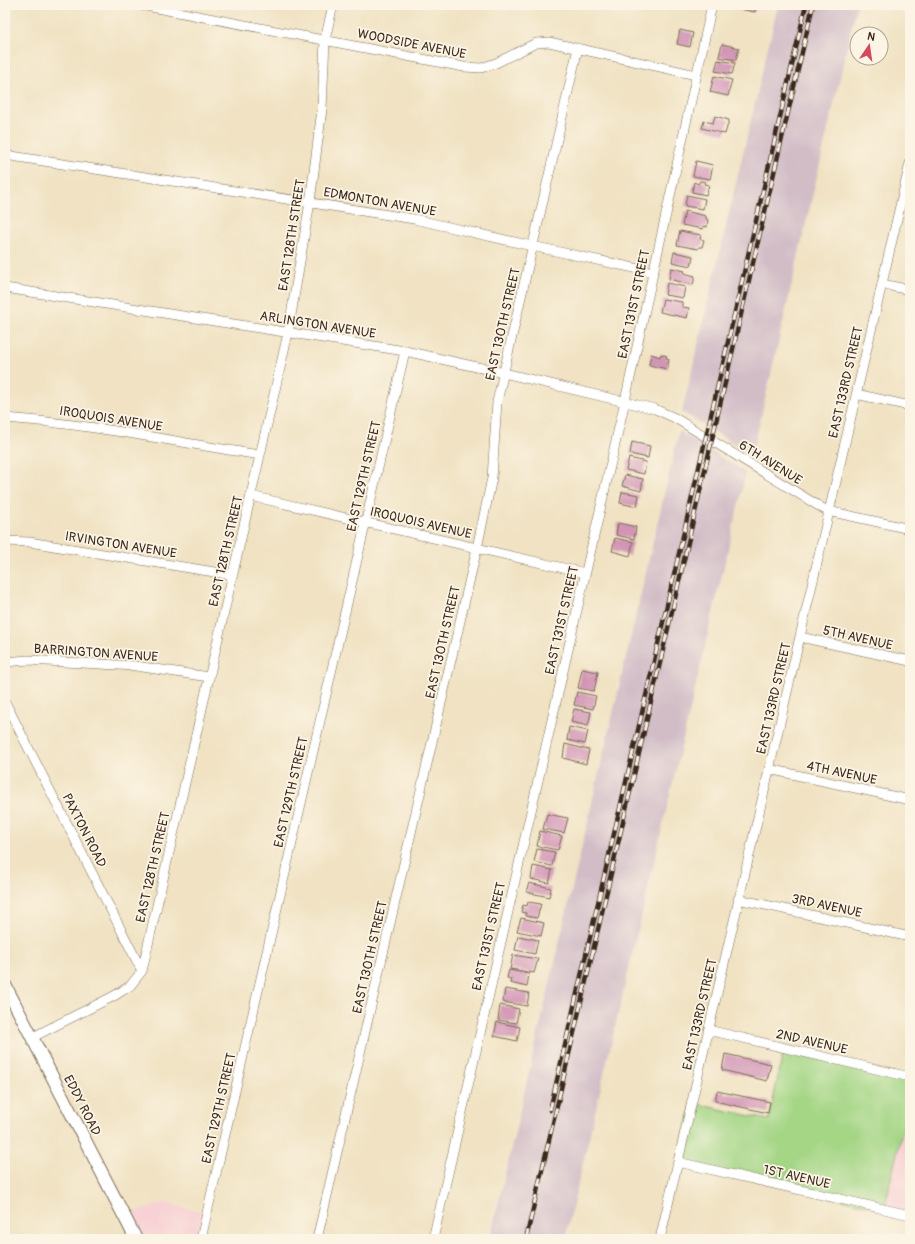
<svg xmlns="http://www.w3.org/2000/svg" width="915" height="1244" viewBox="0 0 915 1244" font-family="Pangolin,sans-serif">
<style>
.built{fill:#f7cfd3}
.industrial{fill:#d2bdc7}
.green{fill:#a4d686;stroke:#708052}
.building{fill:#d295b6}
.lines{fill:none;stroke-linecap:round;stroke-linejoin:round}
.minor-casing{stroke:#7a6a57;stroke-width:10}
.tertiary-casing{stroke:#7a6a57;stroke-width:14}
.minor{stroke:#fff;stroke-width:9}
.tertiary{stroke:#fff;stroke-width:12}
.rail-casing{stroke:#3b2a1e;stroke-width:4.5}
.rail{stroke:#fcf5e5;stroke-width:3;stroke-dasharray:9;stroke-linecap:butt}
.labels{text-anchor:middle;stroke-width:3.5;stroke-linejoin:round;paint-order:stroke}
.street-label{font-size:13px;fill:#3b2a1e;stroke:#fcf5e5}
</style>
<rect width="100%" height="100%" fill="#fcf5e5"/>
<filter id="ink" filterUnits="userSpaceOnUse"><feTurbulence type="fractalNoise" baseFrequency=".025" numOctaves="2"/><feDisplacementMap in="SourceGraphic" scale="8" xChannelSelector="R" yChannelSelector="G"/><feConvolveMatrix kernelMatrix="1 2 1 2 8 2 1 2 1" color-interpolation-filters="sRGB"/></filter>
<filter id="wash" filterUnits="userSpaceOnUse"><feTurbulence type="fractalNoise" baseFrequency=".012" numOctaves="4" result="noise"/><feDisplacementMap in="SourceGraphic" scale="16" xChannelSelector="R" yChannelSelector="G"/><feGaussianBlur stdDeviation="0.9" result="paint"/><feColorMatrix in="noise" values="0 0 0 0 0 0 0 0 0 0 0 0 0 0 0 0 0 1.4 0 .05"/><feComposite in="paint" operator="in"/></filter>
<g filter="url(#wash)">
<rect width="100%" height="100%" fill="#f0e2c2"/>
<!-- built -->
<path class="built" d="M910 1097V1215L884 1209Z
M165 1203 207 1213 201 1239H136L124 1215Z"/>
<!-- industrial -->
<path class="industrial" d="M778 5H857L752 455 682 412Z
M679 431 746 473 565 1239H490Z"/>
<!-- green -->
<path class="green" d="M784 1048 910 1077V1097L884 1209 678 1162 692 1103 769 1120Z"/>
<g id="blocks">
<!-- building -->
<path class="building" d="M729 5H756L755 12 728 7Z
M680 30 693 33 690 47 677 44Z
M722 44 739 48 736 60 719 57Z
M718 60 735 63 732 74 715 71Z
M714 76 732 80 728 96 710 92Z
M715 116 729 120 725 134 702 128 704 121 713 123Z
M696 161 713 165 710 179 693 176Z
M700 181 705 182 704 184 709 185 706 195 692 192 694 182 698 184Z
M687 195 705 199 703 209 685 206Z
M685 211 706 216V219L708 220 707 227 703 226V229L682 225Z
M680 231 701 235 700 239 704 240 702 247H699L698 249 677 245Z
M674 252 693 256 691 266 672 262Z
M671 268 685 271 684 273 695 276 693 285 669 279Z
M667 283 685 287 683 298 665 295Z
M663 299 682 302V307L689 308 687 318 660 312Z
M651 354 660 357 661 354 667 356 666 358 669 359 667 369 649 365Z
M632 442 650 446 648 458 630 454Z
M629 458 646 462 644 474 626 470Z
M625 475 643 479 641 491 622 486Z
M622 492 639 495 637 507 620 503Z
M618 523 636 527 634 539 616 535Z
M615 538 633 542 630 556 612 551Z
M582 669 598 672 594 691 578 688Z
M577 692 596 696 593 709 574 705Z
M574 709 591 712 588 726 571 722Z
M569 727 588 731 585 744 567 740Z
M565 744 589 750 586 764 563 758Z
M547 814 568 818 564 833 543 829Z
M540 831 562 836 558 850 537 846Z
M537 849 555 852 552 866 534 862Z
M533 866 552 870 549 883 531 879Z
M529 883 551 888 549 897 526 892Z
M528 902 541 904 537 918 526 916V913L521 912 523 905 527 906Z
M521 918 544 923 541 936 517 931Z
M518 936 538 940 535 954 515 950Z
M513 955 538 959 534 973 510 969Z
M509 970 529 974 527 987 510 983 511 979 507 978Z
M505 989 529 993 527 1006 503 1002Z
M500 1005 519 1009 516 1023 498 1020Z
M497 1022 520 1027 517 1041 494 1036Z
M725 1054 771 1064 767 1081 722 1070Z
M717 1091 770 1102 768 1113 715 1101Z"/>
</g>
</g>
<g filter="url(#ink)">
<use href="#blocks" fill-opacity="0" stroke="#7a6a57" stroke-width="1"/>
<g class="lines">
<!-- minor casing -->
<g class="minor-casing">
<path id="minor" d="M141 5 464 67 481 68 496 63 536 43 549 42 696 75
M5 155 414 219 532 246 653 272
M882 284 910 290
M5 288 405 351 504 373 655 409 675 418 822 508 828 511 910 529
M856 394 910 406
M5 418C91 424 175 442 260 455
M251 496 585 573
M5 541 29 542 233 575
M800 637 910 661
M5 662 28 660 136 666 209 677
M5 702 142 971
M769 769 910 800
M738 899 910 937
M708 1030 910 1077
M31 1038 114 996 130 986 142 971 288 333 310 202 322 109 325 40 333 5
M678 1162 910 1215
M201 1239 405 351
M317 1239 477 548 492 478 497 402 578 48
M433 1239 625 401 712 5
M660 1239 910 163"/>
</g>
<!-- tertiary casing -->
<g class="tertiary-casing">
<path id="tertiary" d="M5 985 136 1239"/>
</g>
<!-- minor -->
<use href="#minor" class="minor"/>
<!-- tertiary -->
<use href="#tertiary" class="tertiary"/>
<!-- rail casing -->
<g class="rail-casing">
<path id="rail" d="M550 1110 806 5
M526 1239 813 5"/>
</g>
<!-- rail -->
<use href="#rail" class="rail"/>
</g>
</g>
<g class="labels">
<!-- street labels -->
<g class="street-label">
<text transform="translate(412 43) rotate(11)" y="5">WOODSIDE AVENUE</text>
<text transform="translate(380 201) rotate(10)" y="5">EDMONTON AVENUE</text>
<text transform="translate(291 235) rotate(-81)" y="5">EAST 128TH STREET</text>
<text transform="translate(633 304) rotate(-78)" y="5">EAST 131ST STREET</text>
<text transform="translate(318 324) rotate(9)" y="5">ARLINGTON AVENUE</text>
<text transform="translate(502 324) rotate(-77)" y="5">EAST 130TH STREET</text>
<text transform="translate(845 382) rotate(-77)" y="5">EAST 133RD STREET</text>
<text transform="translate(111 418) rotate(9)" y="5">IROQUOIS AVENUE</text>
<text transform="translate(771 462) rotate(32)" y="5">6TH AVENUE</text>
<text transform="translate(363 476) rotate(-77)" y="5">EAST 129TH STREET</text>
<text transform="translate(421 522) rotate(13)" y="5">IROQUOIS AVENUE</text>
<text transform="translate(121 544) rotate(9)" y="5">IRVINGTON AVENUE</text>
<text transform="translate(225 551) rotate(-77)" y="5">EAST 128TH STREET</text>
<text transform="translate(561 620) rotate(-77)" y="5">EAST 131ST STREET</text>
<text transform="translate(858 637) rotate(13)" y="5">5TH AVENUE</text>
<text transform="translate(442 642) rotate(-77)" y="5">EAST 130TH STREET</text>
<text transform="translate(96 652) rotate(4)" y="5">BARRINGTON AVENUE</text>
<text transform="translate(773 698) rotate(-77)" y="5">EAST 133RD STREET</text>
<text transform="translate(842 772) rotate(12)" y="5">4TH AVENUE</text>
<text transform="translate(290 792) rotate(-77)" y="5">EAST 129TH STREET</text>
<text transform="translate(85 830) rotate(63)" y="5">PAXTON ROAD</text>
<text transform="translate(152 867) rotate(-77)" y="5">EAST 128TH STREET</text>
<text transform="translate(827 905) rotate(12)" y="5">3RD AVENUE</text>
<text transform="translate(488 936) rotate(-77)" y="5">EAST 131ST STREET</text>
<text transform="translate(369 957) rotate(-77)" y="5">EAST 130TH STREET</text>
<text transform="translate(699 1014) rotate(-77)" y="5">EAST 133RD STREET</text>
<text transform="translate(812 1041) rotate(13)" y="5">2ND AVENUE</text>
<text transform="translate(83 1105) rotate(63)" y="5">EDDY ROAD</text>
<text transform="translate(218 1108) rotate(-77)" y="5">EAST 129TH STREET</text>
<text transform="translate(797 1176) rotate(13)" y="5">1ST AVENUE</text>
</g>
</g>
<!-- margin -->
<rect width="915" height="1244" fill="none" stroke="#fcf5e5" stroke-width="20"/>
<!-- north arrow -->
<g transform="translate(869 46) rotate(13)"><circle r="19" fill="#fcf5e5" stroke="#afa495"/>
<path d="M0-3L7 15L0 10L-7 15Z" fill="#d1495b"/>
<text y="-6" font-size="11" font-weight="bold" text-anchor="middle" fill="#3b2a1e">N</text>
</g>
</svg>
